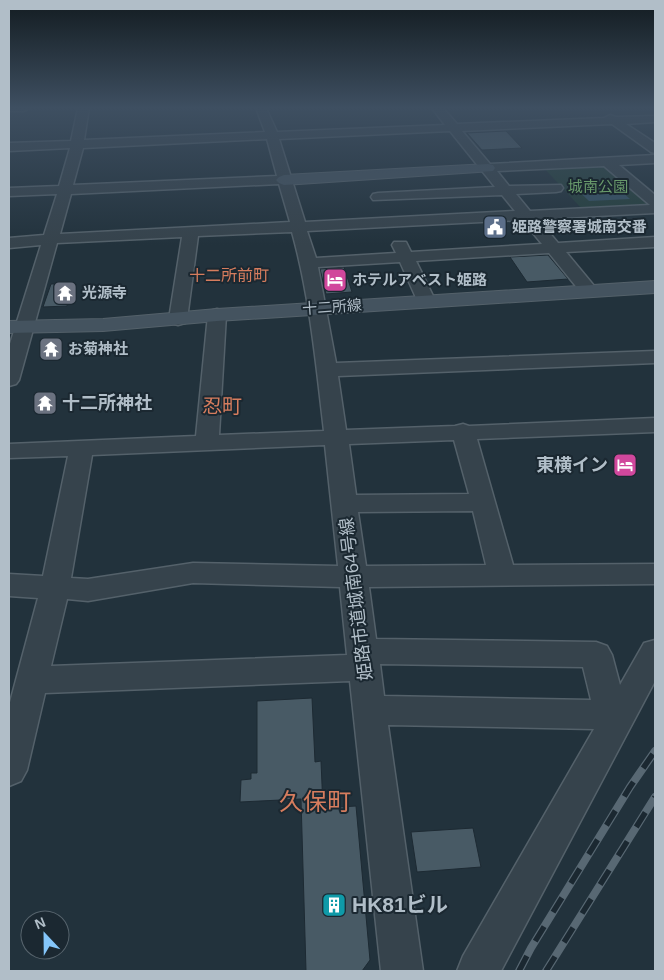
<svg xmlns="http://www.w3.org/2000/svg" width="664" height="980" viewBox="0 0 664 980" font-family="Helvetica,'Noto Sans JP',sans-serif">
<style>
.green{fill:#253f3d}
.water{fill:#355164}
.building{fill:#485a65;stroke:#1d2a33}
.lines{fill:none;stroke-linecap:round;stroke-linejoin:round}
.street-casing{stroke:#54616a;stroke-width:3}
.secondary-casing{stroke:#54616a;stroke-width:2}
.street{fill:#36434c;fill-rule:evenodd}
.secondary{fill:#44535f;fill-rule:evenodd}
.rail-casing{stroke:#586873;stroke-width:8}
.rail{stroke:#1b2831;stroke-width:5.5;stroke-dasharray:17;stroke-linecap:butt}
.labels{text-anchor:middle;stroke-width:4;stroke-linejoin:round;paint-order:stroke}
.far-park-label{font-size:15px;fill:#68996b;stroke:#1b2831}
.far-poi-label{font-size:15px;font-weight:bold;fill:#b1bec8;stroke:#1b2831;text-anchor:start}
.far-street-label{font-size:15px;fill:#b1bec8;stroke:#1b2831}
.far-quarter-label{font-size:16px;fill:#d77d5e;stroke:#1b2831}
.poi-label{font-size:18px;font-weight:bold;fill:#b1bec8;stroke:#1b2831;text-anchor:start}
.street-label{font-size:18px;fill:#b1bec8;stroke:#1b2831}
.quarter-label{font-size:20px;fill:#d77d5e;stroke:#1b2831}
.near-poi-label{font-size:21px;font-weight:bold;fill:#b1bec8;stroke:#1b2831;text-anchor:start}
.near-quarter-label{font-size:24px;fill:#d77d5e;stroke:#1b2831}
</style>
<rect width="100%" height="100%" fill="#22323c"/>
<!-- green -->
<path class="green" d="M605 165 652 205 582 209 543 167Z"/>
<!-- water -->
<path class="water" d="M612 183 630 199 589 201 572 185Z"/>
<!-- building -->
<path class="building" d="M506 131 522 148 482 150 467 133Z
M548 255 568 279 527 282 510 257Z
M344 267 352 292 326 294 320 269Z
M74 283 67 306 43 307 51 284Z
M312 698 315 762 321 761 323 808 356 806 370 960 362 971H306L301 799 240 802 241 780 251 779V773H257V701Z
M473 828 481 867 417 872 411 832Z"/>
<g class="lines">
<!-- street casing -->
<g class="street-casing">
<path id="street" d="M9 108H30L24 111H9Z
M78 108H89L84 140 265 132 256 108H266L277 132 445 125 432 108H443L457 124 604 118 610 115 616 117 655 116V122L626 124 655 143V153L651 152 612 124 462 131 490 164 655 155V163L619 165 655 195V213L538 219 558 243 655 237V247L566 252 595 287 598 291 595 295 589 296 583 295 549 253 416 261 435 300 432 304 426 305 420 304 417 300 400 262 318 267 336 363 655 351V363L338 376 346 430 455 426 463 424 469 426 655 418V432L477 439 513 565 655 564V584L369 587 376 639 596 642 607 646 612 655 620 685 644 643 655 640V681L501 971H457L463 956 594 729 388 725 423 971H381L350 681 45 693 27 770 21 781 9 786V706L38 598 9 596V574L43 576 68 456 9 458V444L196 436 208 315 210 311 217 309 224 311 226 315 219 435 324 431C316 364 310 297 292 232L198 236 187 319 185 323 178 325 171 323 169 319 182 237 57 243 19 380 16 384 9 386V347L41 245 9 248V238L44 235 57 194 9 196V188L59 186 70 148 9 151V143L71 141ZM450 131 495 187 378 193 373 194 371 197 373 200 502 195 515 211 305 222 279 139ZM267 139 277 176 73 185 83 148ZM604 166 650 205 530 211 516 194 556 192 561 191 563 188 561 185 509 186 497 171ZM279 184 290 222 60 234 71 194ZM522 220 542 244 411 252 406 242H394L392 245 396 253 316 258 307 231ZM454 440 469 494 356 495 349 444ZM325 445 338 566 193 563 88 579 71 578 92 455ZM473 511 486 565 366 566 358 512ZM193 583 340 587 347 655 51 666 67 599 88 601ZM380 664 583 667 591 700 384 696Z"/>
</g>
<!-- secondary casing -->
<g class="secondary-casing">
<path id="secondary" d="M488 164 493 165 495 168 493 171 284 185 279 183 276 180 279 177 284 175Z
M655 281V293L217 321 103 331 9 333V321L103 319 217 309Z"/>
</g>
<!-- street -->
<use href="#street" class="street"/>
<!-- secondary -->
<use href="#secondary" class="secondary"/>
<!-- rail casing -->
<g class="rail-casing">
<path id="rail" d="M519 971 531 948 630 787 655 751
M546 971 655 797"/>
</g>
<!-- rail -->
<use href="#rail" class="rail"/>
</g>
<!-- sky -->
<linearGradient id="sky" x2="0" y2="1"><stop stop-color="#131c21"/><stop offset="0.44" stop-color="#3e4f61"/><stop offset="1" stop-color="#3e4f61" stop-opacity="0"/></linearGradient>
<rect width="664" height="245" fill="url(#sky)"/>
<!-- icons -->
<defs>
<g id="civic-square" transform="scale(1.25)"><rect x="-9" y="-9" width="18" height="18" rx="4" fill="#5c6f8a" stroke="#1b2831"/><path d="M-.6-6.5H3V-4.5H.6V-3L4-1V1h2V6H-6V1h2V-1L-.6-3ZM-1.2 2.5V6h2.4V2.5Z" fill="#fff"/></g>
<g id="hotel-square" transform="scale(1.25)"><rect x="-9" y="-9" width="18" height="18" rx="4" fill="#d1479c" stroke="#1b2831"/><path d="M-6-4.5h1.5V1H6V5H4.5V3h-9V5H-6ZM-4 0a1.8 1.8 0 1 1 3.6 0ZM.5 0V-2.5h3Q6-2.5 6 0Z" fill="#fff"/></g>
<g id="temple-square" transform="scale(1.25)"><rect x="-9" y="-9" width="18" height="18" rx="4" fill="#6b7280" stroke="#1b2831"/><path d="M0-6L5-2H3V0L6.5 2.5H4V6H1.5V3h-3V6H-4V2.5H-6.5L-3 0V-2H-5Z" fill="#fff"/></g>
<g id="building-square" transform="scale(1.25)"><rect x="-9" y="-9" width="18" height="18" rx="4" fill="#0f9aa8" stroke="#1b2831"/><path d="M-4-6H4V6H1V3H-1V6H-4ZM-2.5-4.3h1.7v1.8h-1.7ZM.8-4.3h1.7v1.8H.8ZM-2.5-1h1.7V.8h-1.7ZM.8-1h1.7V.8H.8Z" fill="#fff"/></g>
</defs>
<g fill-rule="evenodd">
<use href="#civic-square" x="495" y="227"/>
<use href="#hotel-square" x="335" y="280"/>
<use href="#temple-square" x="65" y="293"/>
<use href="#temple-square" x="51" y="349"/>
<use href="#temple-square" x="45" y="403"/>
<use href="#hotel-square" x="625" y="465"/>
<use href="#building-square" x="334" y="905"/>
</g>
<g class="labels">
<!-- far-park labels -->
<g class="far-park-label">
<text x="598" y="192">城南公園</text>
</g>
<!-- far-poi labels -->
<g class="far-poi-label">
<text x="512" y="232">姫路警察署城南交番</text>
<text x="352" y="285">ホテルアベスト姫路</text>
<text x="82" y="298">光源寺</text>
<text x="68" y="354">お菊神社</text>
</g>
<!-- far-street labels -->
<g class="far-street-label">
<text transform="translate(332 307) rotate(-4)" y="5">十二所線</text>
</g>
<!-- far-quarter labels -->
<g class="far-quarter-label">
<text x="229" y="281">十二所前町</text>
</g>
<!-- poi labels -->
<g class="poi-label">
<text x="62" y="409">十二所神社</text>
<text x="608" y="471" text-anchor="end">東横イン</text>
</g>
<!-- street labels -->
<g class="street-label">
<text transform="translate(356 599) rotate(-97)" y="6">姫路市道城南64号線</text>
</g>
<!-- quarter labels -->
<g class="quarter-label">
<text x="222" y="413">忍町</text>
</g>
<!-- near-poi labels -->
<g class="near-poi-label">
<text x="352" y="912">HK81ビル</text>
</g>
<!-- near-quarter labels -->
<g class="near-quarter-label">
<text x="315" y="810">久保町</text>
</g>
</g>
<!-- border -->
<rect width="664" height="980" fill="none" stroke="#b1bec8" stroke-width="20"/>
<!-- north arrow -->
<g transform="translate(45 935) rotate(338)"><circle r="24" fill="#1b2831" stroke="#57646d"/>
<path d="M0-4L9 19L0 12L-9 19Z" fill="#84c6fa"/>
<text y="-8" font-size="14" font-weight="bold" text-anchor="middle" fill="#b1bec8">N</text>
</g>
</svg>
